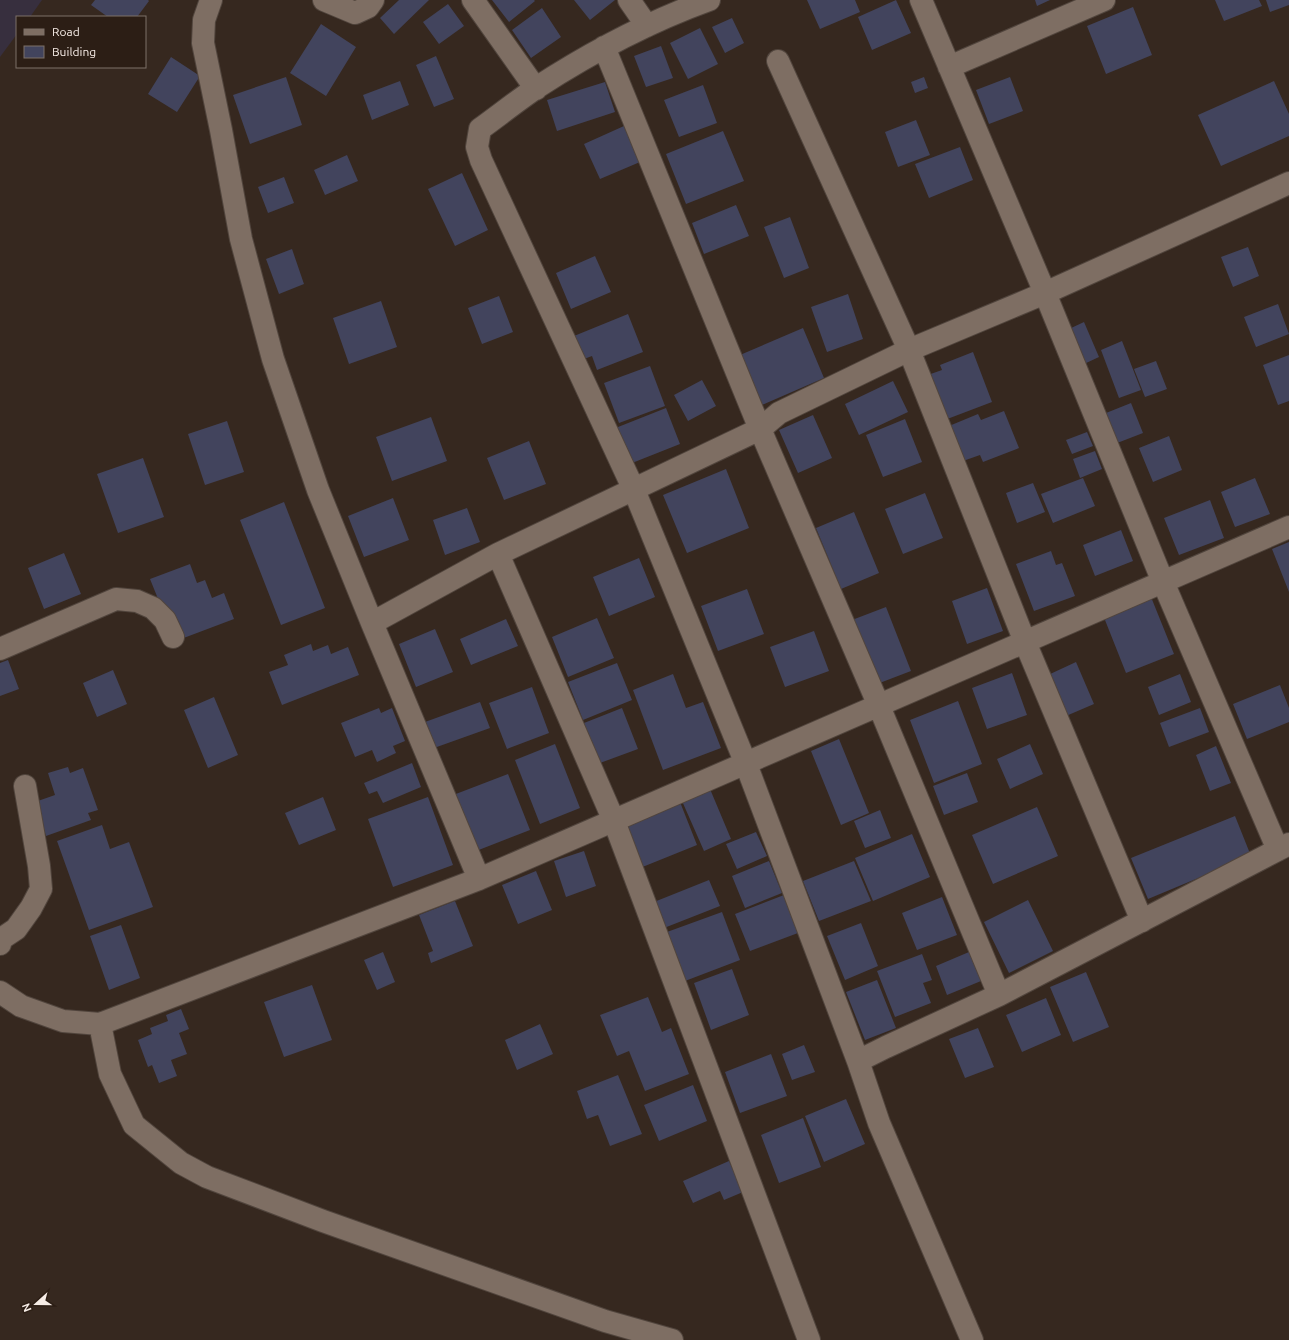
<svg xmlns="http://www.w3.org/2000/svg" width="1289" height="1340" viewBox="0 0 1289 1340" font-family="Ubuntu,sans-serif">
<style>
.industrial{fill:#372f3e}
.building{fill:#42445d}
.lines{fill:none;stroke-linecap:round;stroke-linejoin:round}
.minor-casing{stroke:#51453d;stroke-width:24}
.minor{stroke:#7e6e63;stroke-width:22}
</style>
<rect width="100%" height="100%" fill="#36281f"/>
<!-- industrial -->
<path class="industrial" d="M0 0H42L30 17H17V34L0 57Z"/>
<!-- building -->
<path class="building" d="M95 0H148L149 1 137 17H108L91 5Z
M399 0H429L394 34 380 18Z
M492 0H534L535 1 509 22Z
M574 0H615L590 20Z
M807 0H855L860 12 820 29Z
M896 0 911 33 872 50 858 17Z
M1035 0H1050L1037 6Z
M1215 0H1259L1262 6 1224 21Z
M1266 0H1289V5L1270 12Z
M448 4 464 26 439 44 423 22Z
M1133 7 1152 55 1106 74 1087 26Z
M542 8 561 37 531 58 512 30Z
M732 18 744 43 725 53 712 27Z
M321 24 356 47 326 96 290 73Z
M700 28 718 64 688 79 670 43Z
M661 46 673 78 646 87 634 56Z
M436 56 454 99 434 107 416 65Z
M171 57 200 76 177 112 148 94Z
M286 77 302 125 250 144 233 95Z
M924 77 928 88 915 93 911 82Z
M1010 77 1023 111 989 124 976 90Z
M400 81 409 105 372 120 363 95Z
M1274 81 1289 114V136L1221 166 1198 115Z
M605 82 615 112 557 131 547 100Z
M703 85 717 123 679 137 664 100Z
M916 120 930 155 898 167 885 132Z
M624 126 640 162 600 179 584 144Z
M723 131 744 181 686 204 666 154Z
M960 147 973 180 929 198 915 164Z
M347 155 358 181 325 195 314 170Z
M462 173 488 230 455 246 428 189Z
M284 177 294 203 268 213 258 187Z
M736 205 749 236 704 254 692 223Z
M790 217 809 268 784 278 764 227Z
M1248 247 1259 276 1233 287 1221 257Z
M292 249 304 284 279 294 266 259Z
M595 256 611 292 571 309 556 273Z
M848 294 863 339 827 352 811 307Z
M499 296 513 332 482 344 468 308Z
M381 301 397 347 349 364 333 318Z
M1278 304 1289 334 1256 347 1244 317Z
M628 314 643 352 597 370 592 356 584 359 574 336Z
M1084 322 1099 357 1084 364 1069 329Z
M803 328 824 378 762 405 740 355Z
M1122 341 1141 390 1119 398 1101 350Z
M973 352 992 402 942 421 925 376 942 370 940 365Z
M1289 355V401L1278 405 1263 365Z
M1156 361 1167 389 1145 397 1134 369Z
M650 366 665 406 619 423 604 383Z
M702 380 716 406 688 421 674 395Z
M893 381 908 412 859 435 845 404Z
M1131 403 1143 433 1112 445 1101 415Z
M666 408 680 444 627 465 613 429Z
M1004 411 1019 448 983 462 980 455 963 461 949 426 978 414 981 420Z
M813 415 832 458 798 473 779 430Z
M431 417 447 461 392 481 376 437Z
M905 419 922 462 883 477 866 435Z
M227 421 244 472 205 485 188 434Z
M1087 432 1093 446 1072 454 1066 440Z
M1169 436 1182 470 1153 482 1139 448Z
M529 441 546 484 504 500 487 458Z
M1095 451 1102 469 1080 478 1073 459Z
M143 458 164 517 118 533 97 474Z
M726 469 749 528 687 553 663 495Z
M1083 478 1095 506 1053 523 1041 494Z
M1255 478 1270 514 1235 527 1221 492Z
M1033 483 1045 512 1017 523 1006 493Z
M925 493 943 538 903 554 885 509Z
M393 498 409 540 364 557 348 516Z
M1210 500 1224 538 1179 555 1164 518Z
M284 502 325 608 281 625 240 520Z
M467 508 480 542 445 555 433 520Z
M854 512 879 573 841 589 816 528Z
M1121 530 1133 561 1095 576 1083 545Z
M1289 542V592L1272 549Z
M1051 551 1056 565 1062 563 1075 596 1034 611 1016 564Z
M64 553 81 594 44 609 28 568Z
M639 558 655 597 609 616 593 577Z
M190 564 197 583 205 580 212 598 224 593 234 619 181 639 169 626 150 579Z
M987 588 1003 631 967 644 952 601Z
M747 589 764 634 718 651 701 606Z
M1151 597 1174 654 1126 673 1103 615Z
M886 607 911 671 877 684 852 620Z
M597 618 614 658 568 677 552 637Z
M506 619 518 646 471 665 460 639Z
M435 629 453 672 416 687 399 644Z
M814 631 829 671 785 687 770 647Z
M311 644 313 651 328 645 331 654 348 647 359 675 282 705 269 672 288 665 284 655Z
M8 660 19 689 0 696V663Z
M1076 662 1094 704 1066 716 1048 675Z
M617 663 632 700 583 720 568 682Z
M113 670 127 704 97 717 83 683Z
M1012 673 1027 715 987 729 972 688Z
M673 674 686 708 703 702 721 748 663 770 633 690Z
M1180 674 1191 702 1159 715 1148 687Z
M1280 685 1289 708V722L1247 739 1233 704Z
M532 687 549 733 507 749 489 703Z
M214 697 238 755 208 768 184 710Z
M958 701 982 764 934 783 910 720Z
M480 702 490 728 434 748 425 722Z
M379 708 381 713 392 708 405 741 393 746 396 753 377 762 372 750 355 757 341 723Z
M622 708 638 749 600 763 584 723Z
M1200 708 1209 732 1169 747 1160 723Z
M839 739 869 813 841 825 811 751Z
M555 744 580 808 540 824 515 760Z
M1030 744 1043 774 1010 789 997 759Z
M1216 746 1231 783 1210 791 1196 755Z
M412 763 421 787 383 803 377 791 369 794 364 783Z
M68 767 70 773 83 768 98 810 88 813 91 820 46 836 35 802 55 795 48 773Z
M967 773 978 802 944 815 933 786Z
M508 774 530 830 471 853 448 797Z
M710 789 731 839 704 851 682 801Z
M323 797 336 830 299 845 285 813Z
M428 797 453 865 393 887 368 819Z
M680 802 697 845 640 868 622 825Z
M1037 807 1058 856 993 884 972 835Z
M880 810 891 838 865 848 854 821Z
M1235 816 1251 856 1148 899 1131 858Z
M102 825 110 849 129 842 153 907 89 930 57 841Z
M756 832 767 856 737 869 726 844Z
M912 834 930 877 873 901 855 858Z
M584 851 596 886 566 897 554 861Z
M769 861 782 893 745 908 732 876Z
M854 861 871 901 819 921 803 881Z
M536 871 552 910 518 924 502 885Z
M709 880 720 906 664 928 654 902Z
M784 895 798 933 750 951 735 914Z
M942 897 957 935 917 950 902 913Z
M1028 900 1053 951 1009 973 984 922Z
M455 901 473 946 431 963 428 953 433 951 419 915Z
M722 912 740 960 685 981 667 932Z
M861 923 878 966 845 980 827 936Z
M121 925 140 978 109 990 90 936Z
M383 952 395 982 377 990 364 960Z
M969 952 981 981 947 995 936 966Z
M922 954 932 980 923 983 931 1003 895 1017 877 971Z
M732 969 749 1015 711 1030 694 983Z
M1086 972 1109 1027 1073 1042 1050 987Z
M877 980 896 1028 865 1040 846 992Z
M312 985 332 1040 284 1057 264 1002Z
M648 997 662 1032 671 1028 689 1074 645 1091 629 1051 617 1056 600 1015Z
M1046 998 1061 1035 1022 1052 1006 1015Z
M181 1009 189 1029 179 1033 187 1054 171 1060 177 1076 159 1083 152 1065 148 1067 138 1040 152 1034 150 1028 168 1021 166 1015Z
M540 1024 553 1054 517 1070 505 1040Z
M978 1028 994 1067 965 1078 949 1039Z
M804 1045 815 1072 792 1080 782 1054Z
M771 1054 787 1096 740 1113 725 1072Z
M618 1075 642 1134 610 1146 598 1115 587 1119 577 1091Z
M693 1085 707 1121 659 1141 644 1105Z
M846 1099 865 1144 824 1162 805 1116Z
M803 1118 821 1167 779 1183 761 1135Z
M729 1161 743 1192 724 1200 720 1191 693 1203 683 1181Z"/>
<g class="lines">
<!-- minor casing -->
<g class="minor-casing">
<path id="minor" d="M211 0 204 20 203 43 221 130 241 239 273 359 318 490 372 623 479 879
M324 0 355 13 368 7 373 0
M473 0 536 89
M629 0 647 26
M709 0C648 22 590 53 536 88 517 101 498 116 480 129L477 147 481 160 634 490 746 764 858 1061 886 1047 999 995 1289 844
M921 0 1045 293 1163 582 1278 850
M604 47 760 429 879 706 999 995
M778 61 909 350 1025 642 1142 921
M949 67 1104 0
M498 554 614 821 809 1340
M372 623 498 554 760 429 779 413 909 350 1045 293 1289 183
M0 649 116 599 137 601 153 608 165 620 173 637
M0 944 1 939 16 929 31 908 41 889 39 866 25 786
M0 992 21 1006 63 1021 100 1024 479 879 1289 527
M100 1024 110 1074 134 1125 181 1163 207 1177 323 1221 605 1321 672 1340
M858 1061 879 1123 972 1340"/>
</g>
<!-- minor -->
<use href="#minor" class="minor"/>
</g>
<!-- legend -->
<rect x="16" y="16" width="130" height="52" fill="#2c1e15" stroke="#7d7069"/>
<rect x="24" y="29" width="20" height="6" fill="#7e6e63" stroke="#7d7069"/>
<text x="52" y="36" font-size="12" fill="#f6ece6">Road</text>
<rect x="24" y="46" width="20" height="12" fill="#42445d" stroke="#7d7069"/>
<text x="52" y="56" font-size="12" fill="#f6ece6">Building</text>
<!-- north arrow -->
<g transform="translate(36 1304) rotate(249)" stroke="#2c1e15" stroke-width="3" paint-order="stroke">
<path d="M0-3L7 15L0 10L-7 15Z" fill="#f6ece6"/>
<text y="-6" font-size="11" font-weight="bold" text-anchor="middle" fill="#f6ece6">N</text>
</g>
</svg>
